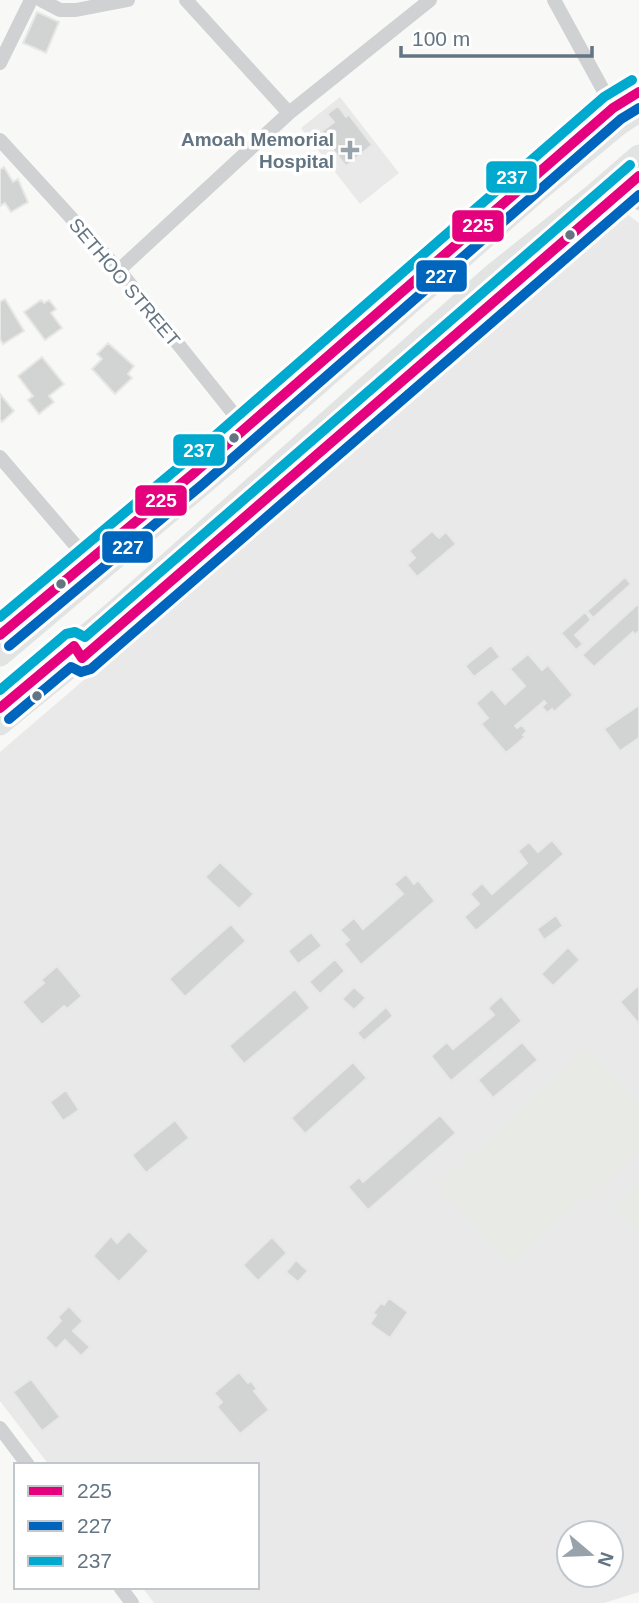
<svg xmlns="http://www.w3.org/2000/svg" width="639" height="1603" viewBox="0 0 639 1603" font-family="Arial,sans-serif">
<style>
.built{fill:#e8e9e8;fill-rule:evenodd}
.green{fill:#e8ebe5}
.building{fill:#d2d3d3;stroke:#e7e7e6;stroke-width:2}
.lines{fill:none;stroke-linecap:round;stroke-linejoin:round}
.street{stroke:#cfd1d2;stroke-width:14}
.secondary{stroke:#e2e3e3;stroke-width:21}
.primary{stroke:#e2e3e3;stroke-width:23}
.bus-1-casing{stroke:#fff;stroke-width:16}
.bus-2-casing{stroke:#fff;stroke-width:16}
.bus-3-casing{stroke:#fff;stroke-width:16}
.bus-1{stroke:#e5007d;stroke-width:10}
.bus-2{stroke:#0065bd;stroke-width:10}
.bus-3{stroke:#00a9ce;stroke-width:10}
.poi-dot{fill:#97a2ab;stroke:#fff;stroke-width:2.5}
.bus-dot{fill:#637482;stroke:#fff;stroke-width:2.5}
.labels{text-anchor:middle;stroke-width:7;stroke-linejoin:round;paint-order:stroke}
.poi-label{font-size:19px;font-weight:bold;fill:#637482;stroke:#fff;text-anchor:end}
.street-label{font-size:19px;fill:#637482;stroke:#fff}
.line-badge{stroke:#fff;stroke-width:2.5}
.badge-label{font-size:19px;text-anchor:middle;font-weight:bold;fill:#fff}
</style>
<rect width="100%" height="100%" fill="#f8f8f7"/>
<!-- built -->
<path class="built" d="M340 97 399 173 360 204 301 128Z
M627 214 639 223V1592L604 1603H154L142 1587H257V1465H49L0 1401V752ZM569 1533H611V1575H569Z"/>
<!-- green -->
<path class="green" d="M588 1049 639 1107V1149L510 1264 438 1183Z
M636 1185 639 1188V1231L614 1206Z"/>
<!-- building -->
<path class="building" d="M37 12 59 22 46 53 23 43Z
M338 106 346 117 349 115 372 145 346 166 320 133 334 122 327 114Z
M4 167 13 182 18 179 28 202 11 212 5 203 0 206V170Z
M5 299 24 331 3 344 0 339V302Z
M41 300 44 303 49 300 56 309 51 313 62 328 45 340 24 312Z
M108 343 134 366 128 374 132 378 115 394 92 369 102 359 97 354Z
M42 357 64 384 49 396 54 402 39 414 28 400 33 396 18 376Z
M0 394 14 411 2 422 0 419Z
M432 531 439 538 446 532 456 544 417 577 407 565 415 558 409 551Z
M625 577 631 584 593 618 587 611Z
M639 603V631L635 635 633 632 594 667 582 655Z
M585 612 591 620 575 635 583 644 576 650 561 633Z
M491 645 500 657 474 677 465 666Z
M528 654 542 670 548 665 573 695 554 712 552 709 547 713 542 707 546 703 544 701 515 726 517 728 522 725 527 731 523 735 525 737 506 753 481 724 488 718 476 703 492 689 505 704 525 686 510 669Z
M639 705V738L620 751 604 729Z
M552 840 564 854 476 931 464 917 479 904 470 894 482 883 492 894 527 863 518 851 529 842 538 852Z
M220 862 254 894 239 909 205 877Z
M406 874 414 884 418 880 435 901 361 965 344 944 349 940 340 930 354 918 363 929 403 894 394 884Z
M556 915 563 926 544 940 537 929Z
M231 924 246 941 185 997 169 979Z
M311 932 322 946 298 964 288 951Z
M568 947 580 960 553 986 541 974Z
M335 959 345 971 320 994 309 982Z
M57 966 82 996 67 1009 64 1006 42 1025 22 1002 44 983 41 980Z
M639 985V1024L620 1002Z
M354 987 366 998 354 1010 342 999Z
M295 989 310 1008 244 1064 229 1046Z
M501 996 522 1021 451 1081 431 1056 447 1042 453 1049 494 1015 488 1008Z
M386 1007 393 1016 364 1041 357 1033Z
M522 1042 538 1060 493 1098 478 1080Z
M353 1062 367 1078 305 1134 291 1118Z
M66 1090 79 1110 63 1121 50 1102Z
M440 1115 456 1133 368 1210 348 1187 359 1177 363 1182Z
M175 1120 189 1138 146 1173 132 1155Z
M129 1231 149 1251 119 1282 93 1256 111 1236 117 1243Z
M272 1237 287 1253 258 1281 243 1265Z
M296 1260 308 1271 298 1282 286 1272Z
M389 1298 408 1312 390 1338 370 1324 376 1315 373 1313 381 1303 384 1305Z
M69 1306 83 1321 73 1331 90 1347 81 1356 65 1340 56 1349 45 1338 61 1321 58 1317Z
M239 1372 248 1383 251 1381 257 1389 254 1391 269 1410 240 1434 217 1407 222 1402 214 1393Z
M31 1379 60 1417 42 1431 13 1392Z"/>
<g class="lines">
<!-- street -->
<path class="street" d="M41 0 60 10H76L128 0
M186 0 289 113
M554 0 613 108
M0 63 31 0
M0 140 119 270 245 428
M621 190 639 203
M119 270 289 113 430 0
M0 457 88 560
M0 1428 28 1465
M120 1587 132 1603"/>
<!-- secondary -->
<path class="secondary" d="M0 635 194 473 613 108 639 92
M0 725 82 658 639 176"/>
<!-- primary -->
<path class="primary" d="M0 655 232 459 534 194 620 123 639 111
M0 708 112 614 492 276 594 195 639 156"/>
<!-- bus-1 casing -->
<g class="bus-1-casing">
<path id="bus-1" d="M0 635 194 473 613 108 639 92
M0 708 74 646 82 658 639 176"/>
</g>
<!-- bus-2 casing -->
<g class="bus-2-casing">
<path id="bus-2" d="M9 646 203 484 621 119 639 108
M9 719 71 667 81 672 91 669 639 195"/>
</g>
<!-- bus-3 casing -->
<g class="bus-3-casing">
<path id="bus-3" d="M0 617 185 462 604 97 632 80
M0 690 66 634 75 632 85 637 630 165"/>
</g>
<!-- bus-1 -->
<use href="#bus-1" class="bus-1"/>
<!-- bus-2 -->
<use href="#bus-2" class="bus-2"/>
<!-- bus-3 -->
<use href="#bus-3" class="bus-3"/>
</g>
<!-- markers -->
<path class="poi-dot" d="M346.5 139.5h7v7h7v7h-7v7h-7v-7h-7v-7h7z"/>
<g class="bus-dot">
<circle cx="570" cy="235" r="6"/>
<circle cx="234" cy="438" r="6"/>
<circle cx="61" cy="584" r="6"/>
<circle cx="37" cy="696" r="6"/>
</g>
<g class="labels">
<!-- poi labels -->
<g class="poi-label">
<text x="334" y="146">Amoah Memorial<tspan x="334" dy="22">Hospital</tspan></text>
</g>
<!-- street labels -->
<g class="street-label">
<text transform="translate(125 282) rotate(50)" y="7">SETHOO STREET</text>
</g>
</g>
<g class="line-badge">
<rect x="485" y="160" width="53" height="34" rx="7" fill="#00a9ce"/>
<rect x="451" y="209" width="54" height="34" rx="7" fill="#e5007d"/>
<rect x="415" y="259" width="53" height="34" rx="7" fill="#0065bd"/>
<rect x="172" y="433" width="54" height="34" rx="7" fill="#00a9ce"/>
<rect x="134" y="484" width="54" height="33" rx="7" fill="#e5007d"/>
<rect x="101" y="530" width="53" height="34" rx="7" fill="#0065bd"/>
</g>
<g class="badge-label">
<text x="512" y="184">237</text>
<text x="478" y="232">225</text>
<text x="441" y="283">227</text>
<text x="199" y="457">237</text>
<text x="161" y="507">225</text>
<text x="128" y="554">227</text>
</g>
<!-- legend -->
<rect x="14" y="1463" width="245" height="126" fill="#ffffff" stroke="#c1c7cd" stroke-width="2"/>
<rect x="28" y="1486" width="35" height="10" fill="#e5007d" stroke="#c1c7cd" stroke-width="2"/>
<text x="77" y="1498" font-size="21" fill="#637482">225</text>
<rect x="28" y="1521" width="35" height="10" fill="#0065bd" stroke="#c1c7cd" stroke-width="2"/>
<text x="77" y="1533" font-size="21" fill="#637482">227</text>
<rect x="28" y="1556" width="35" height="10" fill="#00a9ce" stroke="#c1c7cd" stroke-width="2"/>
<text x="77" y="1568" font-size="21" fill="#637482">237</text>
<!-- north arrow -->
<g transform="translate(590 1554) rotate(109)"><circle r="33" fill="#ffffff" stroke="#c1c7cd" stroke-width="2"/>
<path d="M0-5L12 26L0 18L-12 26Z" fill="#97a2ab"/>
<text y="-10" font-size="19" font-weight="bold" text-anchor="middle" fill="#637482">N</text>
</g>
<!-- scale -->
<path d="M401 46v10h191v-10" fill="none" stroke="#637482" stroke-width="3.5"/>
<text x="412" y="46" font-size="21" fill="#637482" stroke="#ffffff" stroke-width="5" paint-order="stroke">100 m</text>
</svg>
